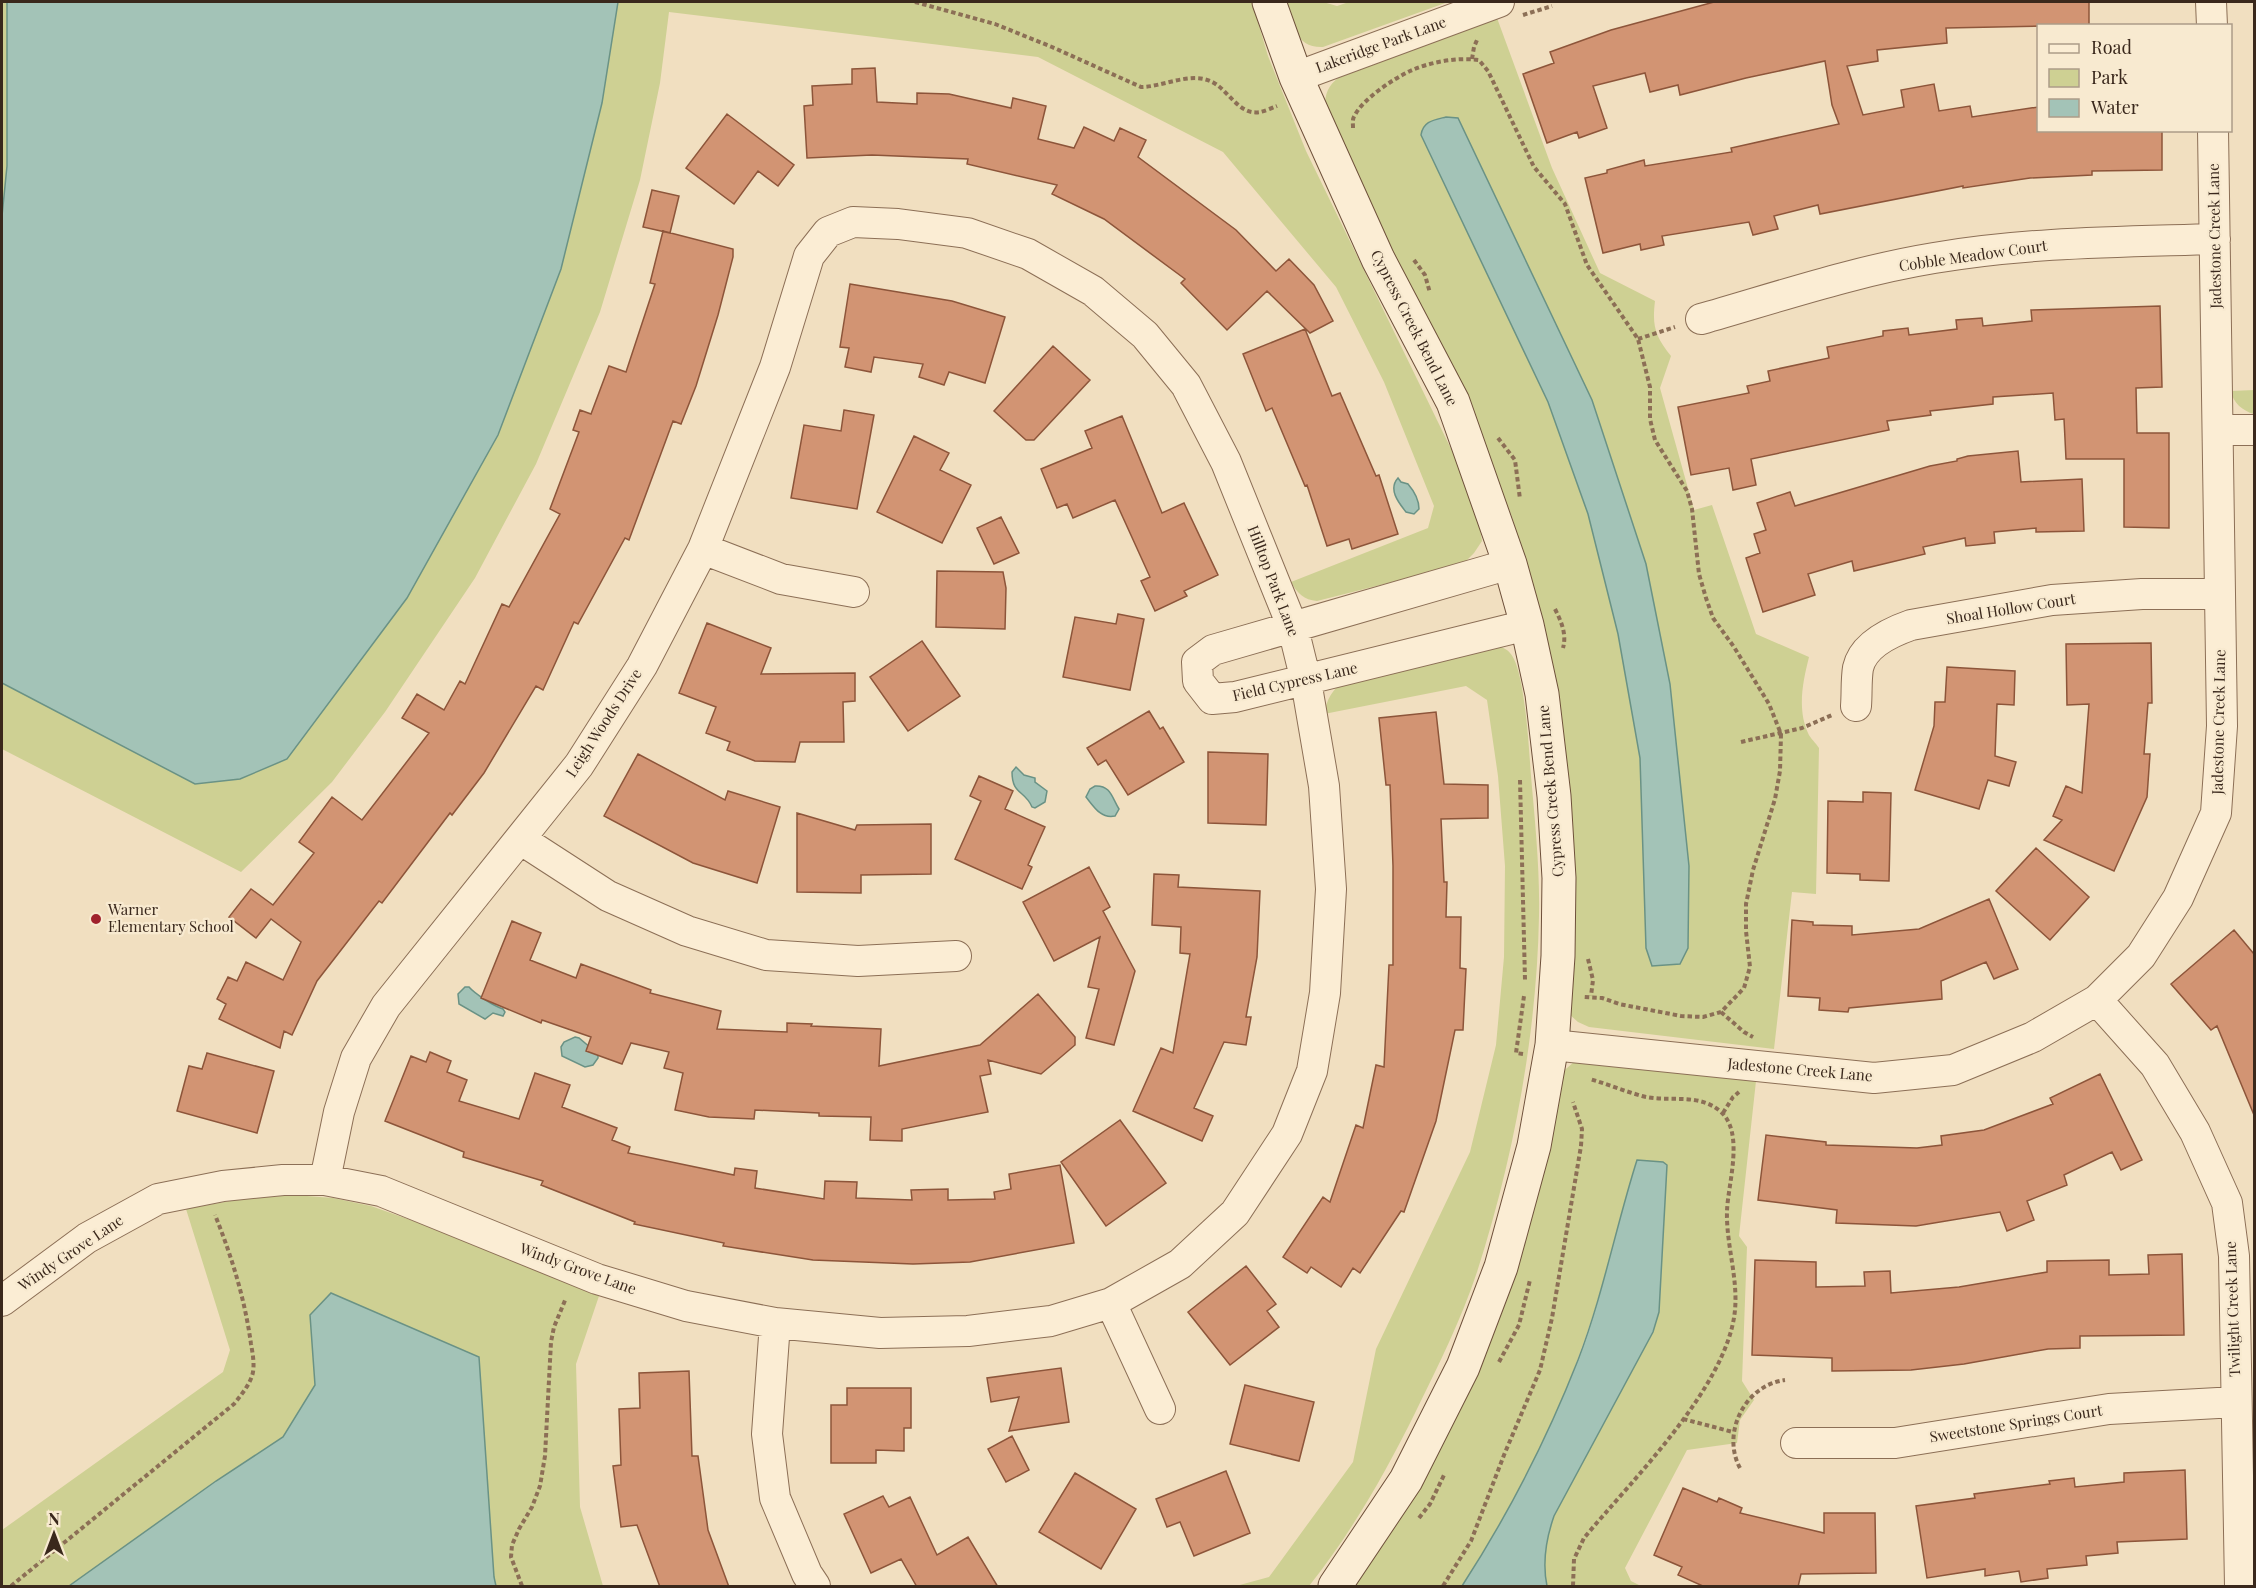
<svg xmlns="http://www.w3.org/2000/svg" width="2256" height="1588" viewBox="0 0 2256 1588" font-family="'Playfair Display',serif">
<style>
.green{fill:#ced093}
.water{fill:#a3c3b7;stroke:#6a9285;stroke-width:1.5}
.building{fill:#d29473;stroke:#8d553a;stroke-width:1.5}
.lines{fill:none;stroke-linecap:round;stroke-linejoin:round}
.street-casing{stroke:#8c6f56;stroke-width:32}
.secondary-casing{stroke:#6e503a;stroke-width:35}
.path{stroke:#8c6f56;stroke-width:4;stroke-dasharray:4.5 3;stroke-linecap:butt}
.street{stroke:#fbedd4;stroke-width:30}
.secondary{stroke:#fbedd4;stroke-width:33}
.poi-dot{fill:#a0222c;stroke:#f8ead0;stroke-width:2}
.labels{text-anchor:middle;stroke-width:4.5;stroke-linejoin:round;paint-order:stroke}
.street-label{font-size:15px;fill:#3a281c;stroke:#f8ead0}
.poi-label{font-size:15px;fill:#3a281c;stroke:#f8ead0;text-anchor:start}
</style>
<rect width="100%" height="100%" fill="#f1dfc0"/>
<!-- green -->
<path class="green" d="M2 2H1252L1268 56 1306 151 1455 457 1479 522 1482 541 1474 553 1463 564 1317 601C1304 600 1297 593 1291 582L1428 528 1434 506 1384 382 1336 287 1223 152 1038 57 669 12 660 83 640 180 600 312 536 464 475 578 385 712 332 782 241 872 2 749Z
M1286 2H1323L1337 6 1349 2H1448L1323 47C1295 48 1292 23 1286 2Z
M1497 18 1552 168 1600 273 1655 301C1652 326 1655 336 1671 356L1660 388 1694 510 1712 505 1756 634 1809 657C1803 681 1797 709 1808 733 1810 738 1816 743 1819 748L1816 894 1792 892 1774 1049 1589 1027 1578 1022 1569 1014 1535 596 1512 517 1469 407 1376 218 1325 106C1325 94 1328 86 1338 78Z
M2254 390V414C2243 411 2233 403 2231 391Z
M1497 645C1501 647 1507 649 1510 653 1525 668 1529 751 1531 776 1535 822 1540 869 1539 916 1537 1034 1513 1161 1477 1272 1461 1320 1438 1366 1416 1411 1386 1472 1352 1532 1309 1586H1236L1269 1577 1353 1462 1376 1349 1470 1152 1496 1045 1504 957 1505 866 1498 776 1487 700 1466 686 1324 714C1327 699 1332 690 1344 681Z
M1574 1062 1638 1067 1756 1081 1739 1236 1747 1247 1742 1381 1754 1400 1740 1420 1737 1443 1687 1450 1625 1568 1631 1581 1641 1586H1547C1542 1562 1546 1539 1554 1516L1653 1332 1659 1312 1662 1242 1637 1161C1618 1227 1602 1294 1578 1358 1549 1439 1507 1514 1462 1586H1352L1399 1514 1560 1074Z
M294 1195 333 1198 371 1206 419 1223 599 1296 576 1364 580 1507 603 1586H2V1530L223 1372 230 1350 186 1209 241 1199Z"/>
<!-- water -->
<path class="water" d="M7 2H618L602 103 561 269 498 435 407 598 287 759 240 779 195 784 2 683V216L7 166Z
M1446 117 1458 118 1592 400 1646 564 1670 684 1689 866 1688 948 1680 964 1652 966 1646 948 1640 758 1618 634 1588 514 1548 402 1421 135C1423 121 1434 120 1446 117Z
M1398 478 1401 482 1408 484C1414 491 1419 500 1419 509L1414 514 1406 512C1398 502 1388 489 1398 478Z
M1016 767 1024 775 1035 778V782L1047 791 1045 802 1035 808 1032 807C1025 790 1012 795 1012 772Z
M1095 786C1111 785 1112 798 1119 809L1115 816C1101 819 1094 807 1086 797L1090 789Z
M465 987H469C475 994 494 1006 503 1009L505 1012 503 1016 493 1013 485 1019 459 1004 458 994Z
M575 1037 579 1038 598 1054V1058L593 1065 585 1067 562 1056 561 1047 564 1042Z
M1637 1160 1663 1162 1667 1165 1659 1312 1653 1332 1554 1516C1546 1539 1542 1562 1547 1586H1462C1508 1515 1547 1439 1578 1360 1603 1295 1616 1226 1637 1160Z
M331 1293 479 1357 494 1577 496 1586H69L216 1481 283 1437 315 1385 310 1315Z"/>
<!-- building -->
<path class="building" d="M1714 2H2089V25L1946 28 1947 43 1877 50 1878 61 1847 66 1863 115 1904 107 1901 90 1934 84 1939 111 1970 106 1972 117 2038 107V130H2162V170L2092 171V175L2030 178 1963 188V186L1820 214 1818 205 1774 216 1778 229 1753 235 1749 222 1662 236 1664 245 1641 250 1640 244 1603 253 1585 178 1607 173V170L1644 160 1645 166 1732 152 1731 148 1839 124 1832 105 1825 61 1746 78 1680 95 1678 85 1650 92 1645 73 1593 86 1607 128 1579 138 1577 132 1547 143 1523 74 1554 63 1550 52 1611 30Z
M875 68 877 102 917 104V93L949 94 1011 108 1013 98 1046 106 1038 139 1074 148 1084 127 1114 141 1120 128 1146 140 1138 157 1236 230 1276 271 1289 259 1314 285 1333 321 1310 333 1267 291 1227 330 1181 283 1185 279 1104 219 1052 194 1057 185 967 164 968 159 872 155 807 158 804 106 813 105 812 86 852 84V69Z
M727 114 794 165 778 186 758 171 734 204 686 168Z
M652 190 679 196 670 233 643 227Z
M663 231 733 249V257L718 315 696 386 681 424 673 421 629 540 625 538 578 624 574 622 543 690 536 686 484 773 452 815 450 813 382 903 379 901 317 981 292 1035 284 1031 280 1048 219 1019 226 1004 217 999 228 977 237 981 246 962 283 980 301 942 271 919 256 938 229 917 251 889 273 905 314 853 299 842 332 797 362 820 429 733 402 718 417 694 444 710 460 681 465 684 502 604 509 607 560 514 550 509 579 432 573 430 580 410 591 414 609 366 626 372 655 284 650 283Z
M850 284 952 301 1005 317 985 383 949 372 944 385 919 377 923 364 874 357 871 372 845 367 849 348 840 347Z
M2160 306 2162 387 2136 388 2137 433H2169V528L2124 527V459H2066L2064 419 2055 420 2053 393 1993 397V404L1930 411 1931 415 1887 421 1889 430 1751 459 1756 485 1733 490 1729 468 1691 475 1678 407 1749 393 1747 386 1770 381 1768 371 1829 358 1827 347 1883 336V331L1908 328 1909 335 1957 329 1956 320 1982 318 1983 326 2032 321 2031 310Z
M1305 329 1332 396 1340 393 1376 476 1379 475 1398 534 1352 549 1349 539 1327 546 1307 485 1305 486 1272 408 1266 411 1243 354Z
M1053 346 1090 380 1034 440H1026L994 411Z
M844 410 874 415 857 509 791 498 804 425 841 431Z
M1122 416 1162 513 1184 503 1218 575 1184 591 1187 596 1155 611 1141 581 1150 577 1115 500 1073 518 1067 504 1057 508 1041 469 1092 448 1085 431Z
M914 436 949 453 940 470 971 485 942 543 877 512Z
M2018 451 2021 482 2082 479 2084 531 2036 532V528L1994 532 1995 543 1966 546 1965 538 1923 547 1925 554 1854 571 1852 561 1808 574 1815 595 1763 612 1746 558 1760 553 1754 534 1766 530 1757 503 1790 492 1795 506 1930 466 1957 461V459L1968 456Z
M1001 517 1019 553 994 564 977 528Z
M937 571 1003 572 1006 588 1005 629 936 627Z
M1118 614 1144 619 1130 690 1063 677 1075 617 1116 624Z
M707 623 771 648 761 674 855 673V701L843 702 844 742H800L795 762 755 761 727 750 730 742 706 733 716 707 679 693Z
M922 641 960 696 908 731 870 677Z
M2151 643 2152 703H2148L2144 754H2150L2147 797 2114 871 2044 840 2062 820 2053 816 2066 786 2082 793 2089 704 2067 705 2066 644Z
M1947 667 2015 671 2014 705 1997 704 1995 756 2016 762 2009 786 1988 780 1979 809 1915 790 1934 726 1935 702H1945Z
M1149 711 1160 729 1163 727 1184 762 1128 795 1106 760 1098 765 1087 748Z
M1436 712 1444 784 1488 785V818L1441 819 1444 882H1447L1446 917H1461L1460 968 1466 969 1463 1030H1455L1436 1121 1404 1212 1401 1211 1360 1273 1353 1268 1341 1287 1311 1267 1307 1273 1283 1257 1323 1197 1330 1202 1356 1125 1363 1128 1376 1065 1384 1067 1389 965H1393V866L1390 785H1386L1379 718Z
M1208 752 1268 754 1266 825 1208 823Z
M638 754 725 800 728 791 780 807 757 883 693 863 604 816Z
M979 776 1013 791 1005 809 1045 827 1028 865 1032 867 1022 889 955 859 981 801 970 796Z
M1863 792 1891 793 1889 881 1860 880V874L1827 873 1828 801 1863 802Z
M797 813 855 830 857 825 931 824V874L861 875V893L797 892Z
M2036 848 2089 897 2050 940 1996 891Z
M1089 867 1110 907 1103 911 1135 971 1114 1045 1086 1038 1099 989 1088 987 1100 937 1054 961 1023 902Z
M1154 874 1179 875 1178 887 1260 891 1257 957 1246 1017H1251L1246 1045 1224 1042 1194 1108 1213 1116 1202 1141 1133 1111 1161 1048 1173 1053 1190 954 1180 953 1181 927 1152 925Z
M1989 899 2018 969 1994 979 1986 962 1941 981 1942 999 1849 1008 1848 1012 1819 1010 1820 998 1788 996 1792 920 1813 922V925L1852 926V935L1919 929Z
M512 921 541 933 530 960 576 978 581 964 651 990 650 993 721 1011 717 1029 787 1032V1023L812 1024 811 1026 881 1029 879 1066 980 1045 1038 994 1075 1037V1045L1041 1074 988 1060 991 1074 980 1076 988 1112 902 1129V1141L870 1140 871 1117 819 1116V1113L755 1110 754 1119 709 1117 675 1110 683 1073 664 1068 669 1052 631 1043 622 1064 586 1051 591 1037 542 1020 541 1023 481 998Z
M2234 930 2254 954V1115L2217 1026 2211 1030 2171 984Z
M430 1052 451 1061 447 1072 467 1080 459 1101 519 1119 535 1073 570 1085 562 1107 617 1128 612 1140 630 1147 628 1153 734 1175 735 1168 757 1171 755 1188 824 1199 825 1181 857 1182 856 1198 912 1200 911 1190 948 1189V1200L995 1199 994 1192 1011 1189 1009 1174 1060 1165 1074 1243 970 1262 913 1264 813 1260 723 1246 724 1243 634 1224 635 1222 541 1185 543 1181 463 1157 464 1152 385 1121 411 1056 426 1062Z
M207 1053 274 1071 257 1133 177 1111 189 1066 202 1069Z
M2100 1074 2142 1160 2121 1170 2112 1152 2064 1175 2067 1185 2027 1201 2034 1220 2007 1231 2000 1212 1916 1226 1836 1223 1837 1210 1758 1200 1766 1135 1826 1142V1145L1917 1148 1942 1145 1941 1136 1984 1130 2053 1104 2050 1098Z
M1120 1120 1166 1183 1106 1226 1061 1162Z
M2182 1254 2184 1335 2080 1336V1348L2048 1349 1964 1364 1911 1370 1832 1371V1358L1752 1355 1755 1260 1816 1262V1287L1865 1286 1864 1272 1890 1271 1891 1293 1959 1287 2047 1272V1261L2109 1260V1275L2149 1274 2148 1255Z
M1246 1266 1276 1304 1267 1311 1279 1327 1230 1365 1188 1312Z
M1061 1368 1069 1422 1009 1431 1019 1397 991 1402 987 1378Z
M689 1371 692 1456H698L708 1530 729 1587H660L637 1525 621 1527 613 1466 621 1465 619 1409 640 1408 639 1373Z
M1245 1385 1314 1402 1299 1461 1230 1444Z
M847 1388H911V1428H904V1451L876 1450V1463H831V1405H847Z
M1012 1436 1029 1470 1006 1482 988 1449Z
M2185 1470 2187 1539 2117 1542 2118 1553 2086 1556 2087 1565 2047 1569 2048 1578 2021 1582 2019 1571 1985 1576V1569L1927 1578 1916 1506 1975 1498 1974 1494 2050 1484 2049 1481 2074 1478 2075 1487 2124 1482V1473Z
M1226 1471 1250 1533 1194 1556 1180 1522 1167 1527 1156 1499Z
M1075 1473 1136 1509 1101 1569 1039 1532Z
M1683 1488 1717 1502 1719 1498 1742 1508 1740 1513 1824 1533V1513H1875L1876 1573 1801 1574 1798 1587H1705L1678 1575 1682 1567 1654 1555Z
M883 1496 889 1507 910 1497 937 1555 968 1537 998 1587H917L901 1559 871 1573 844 1514Z"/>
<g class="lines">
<!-- street casing -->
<g class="street-casing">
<path id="street" d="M2211 2 2212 26
M1296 77 1499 2
M1701 319C1778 297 1855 271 1934 258 2027 242 2121 242 2215 239
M2218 430H2254
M703 549 781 579 854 592
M1510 564 1213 650 1197 662 1198 681 1212 699 1235 697 1527 625
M1856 706C1857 694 1856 680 1858 668 1863 645 1891 632 1911 625L2052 600 2142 594H2220
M520 839 608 896 687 931 766 955 858 961 956 956
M2097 1000 2155 1065 2195 1132 2227 1203 2234 1256 2240 1586
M1552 1045 1874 1078 1953 1070 2033 1037 2097 1000 2141 956 2178 898 2216 813 2222 726 2213 130
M2 1301 87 1238 158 1199 223 1186 283 1180H325L381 1191 597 1279 686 1306 775 1323 880 1333 968 1331 1051 1321 1111 1303 1180 1264 1235 1213 1287 1134 1312 1071 1325 993 1331 889 1324 786 1306 681 1293 628 1226 462 1186 385 1145 335 1093 291 1028 254 967 233 898 224 853 222 828 232 809 256 775 367 703 549 642 666 579 765 386 1006 356 1058 339 1112 325 1180
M1111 1303 1160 1409
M775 1323 767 1434 775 1498 807 1574 815 1586
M1796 1443H1895L2109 1409 2236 1402"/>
</g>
<!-- secondary casing -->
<g class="secondary-casing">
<path id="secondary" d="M1269 2 1296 77 1378 259 1453 402 1510 564 1527 625 1542 694 1554 796 1559 878 1558 956 1552 1045 1534 1146 1501 1267 1463 1367 1406 1480 1335 1586"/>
</g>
<!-- path -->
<path class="path" d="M915 2 995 24 1052 47 1141 87C1162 87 1189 72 1210 81 1228 88 1238 116 1260 112 1265 111 1272 108 1277 106
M1523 15 1552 6
M1472 59 1474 47 1477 40
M1353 128C1353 123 1352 119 1355 115 1363 99 1393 79 1410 71 1430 62 1457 57 1479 60L1488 71 1534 167 1565 204 1587 265 1638 339 1650 387V419L1655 440 1687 491 1692 509 1699 574 1706 598 1713 618 1734 647 1769 704 1781 734 1780 771 1775 799 1753 870 1746 904V931L1750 967 1744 988 1721 1012 1703 1017 1681 1016 1619 1004 1602 998 1584 997
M1414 260 1425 275 1430 293
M1638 339 1675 327
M1498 438 1515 460 1520 499
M1555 609C1561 621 1567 634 1563 648
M1741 742 1802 728 1832 715
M1520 780 1525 980
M1588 959 1593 980 1591 996
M1721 1012 1744 1032 1753 1037
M1523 1054 1516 1053 1524 996
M1723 1113 1733 1097 1739 1092
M1499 1362 1519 1325 1530 1280
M1683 1419 1733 1432
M1740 1468C1721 1433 1745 1385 1785 1380
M1419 1518 1430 1504 1445 1473
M11 1586 234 1404C241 1395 248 1387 252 1376 255 1367 253 1355 251 1344 245 1300 232 1257 215 1215
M522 1586 511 1557 512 1545 519 1529 532 1507 540 1486 545 1456 551 1342 554 1327 566 1298
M1443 1586 1471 1541 1504 1455 1540 1370 1552 1318 1581 1146 1582 1129 1573 1102
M1573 1586 1574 1559 1584 1538C1632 1480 1728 1386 1735 1310 1738 1277 1726 1244 1727 1211 1728 1183 1745 1132 1720 1111 1697 1092 1668 1103 1642 1096 1624 1091 1607 1084 1590 1079"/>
<!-- street -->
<use href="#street" class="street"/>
<!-- secondary -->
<use href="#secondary" class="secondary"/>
</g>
<!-- markers -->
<circle class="poi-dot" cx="96" cy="919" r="6"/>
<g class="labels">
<!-- street labels -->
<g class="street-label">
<text transform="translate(1381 45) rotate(-20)" y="5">Lakeridge Park Lane</text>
<text transform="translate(2215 236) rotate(-91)" y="5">Jadestone Creek Lane</text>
<text transform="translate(1973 256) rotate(-8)" y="5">Cobble Meadow Court</text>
<text transform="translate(1414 328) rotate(63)" y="5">Cypress Creek Bend Lane</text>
<text transform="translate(1273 581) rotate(69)" y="5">Hilltop Park Lane</text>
<text transform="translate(2011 609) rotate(-9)" y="5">Shoal Hollow Court</text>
<text transform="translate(1295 682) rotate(-13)" y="5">Field Cypress Lane</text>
<text transform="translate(2219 722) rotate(-89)" y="5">Jadestone Creek Lane</text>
<text transform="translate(604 723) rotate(-57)" y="5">Leigh Woods Drive</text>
<text transform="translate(1551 791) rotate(-95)" y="5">Cypress Creek Bend Lane</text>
<text transform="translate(1800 1070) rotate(5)" y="5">Jadestone Creek Lane</text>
<text transform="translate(71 1253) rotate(-34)" y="5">Windy Grove Lane</text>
<text transform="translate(578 1269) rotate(20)" y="5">Windy Grove Lane</text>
<text transform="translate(2233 1309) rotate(-92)" y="5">Twilight Creek Lane</text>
<text transform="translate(2016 1424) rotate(-9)" y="5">Sweetstone Springs Court</text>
</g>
<!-- poi labels -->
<g class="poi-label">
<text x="108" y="915">Warner<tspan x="108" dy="17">Elementary School</tspan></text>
</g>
</g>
<!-- border -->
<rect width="2256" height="1588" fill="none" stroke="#3a281c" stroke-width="6"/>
<!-- legend -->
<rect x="2037" y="24" width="195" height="108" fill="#f8ead0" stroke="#ac9c88" stroke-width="1.5"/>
<rect x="2049" y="44" width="30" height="9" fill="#fbedd4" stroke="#ac9c88" stroke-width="1.5"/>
<text x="2091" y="54" font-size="18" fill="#3a281c">Road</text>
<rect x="2049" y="69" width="30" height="18" fill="#ced093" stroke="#ac9c88" stroke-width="1.5"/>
<text x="2091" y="84" font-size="18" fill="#3a281c">Park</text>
<rect x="2049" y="99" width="30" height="18" fill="#a3c3b7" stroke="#ac9c88" stroke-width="1.5"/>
<text x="2091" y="114" font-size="18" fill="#3a281c">Water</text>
<!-- north arrow -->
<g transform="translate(54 1534)" stroke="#f8ead0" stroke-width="4.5" paint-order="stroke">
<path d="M0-4.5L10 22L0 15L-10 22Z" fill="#3a281c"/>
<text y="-9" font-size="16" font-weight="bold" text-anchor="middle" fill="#3a281c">N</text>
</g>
</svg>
